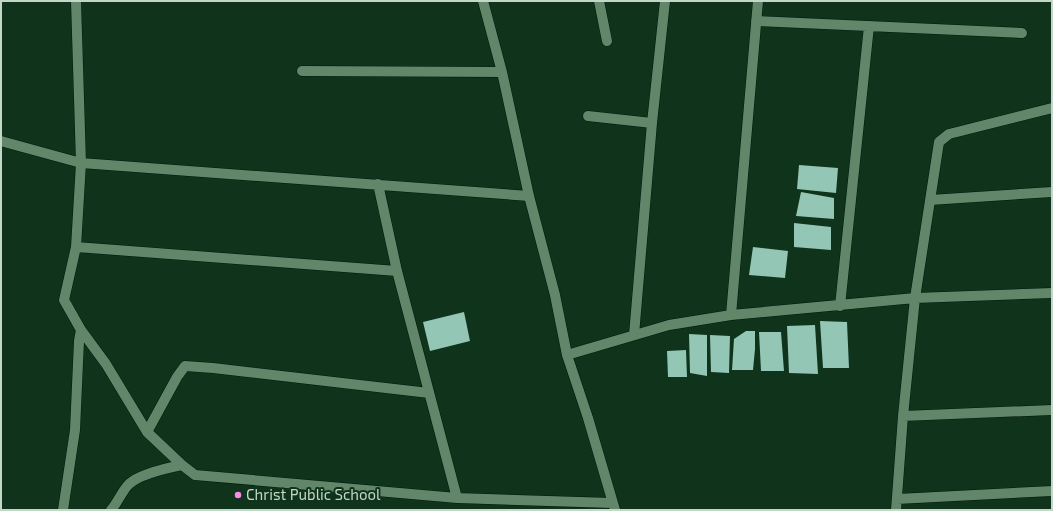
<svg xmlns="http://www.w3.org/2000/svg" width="1053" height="511" viewBox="0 0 1053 511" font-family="'Exo 2',sans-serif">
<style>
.building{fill:#93c6b5}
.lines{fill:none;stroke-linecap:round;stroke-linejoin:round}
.minor-casing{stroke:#011908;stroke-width:11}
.minor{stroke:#61866a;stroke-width:10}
.poi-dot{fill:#f888ea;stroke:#10331c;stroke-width:1.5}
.labels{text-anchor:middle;stroke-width:4;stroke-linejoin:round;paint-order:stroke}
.poi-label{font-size:15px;fill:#c3d7c8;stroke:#10331c;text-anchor:start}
</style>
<rect width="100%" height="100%" fill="#10331c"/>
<!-- building -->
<path class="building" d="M799 165 838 168 836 193 797 189Z
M801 192 834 198V219L796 216Z
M794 223 831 227V250L794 247Z
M753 247 788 251 785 278 749 275Z
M464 312 470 341 430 351 423 322Z
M820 321 847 322 849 368H823Z
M815 325 818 374 789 373 787 326Z
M746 331H755V349L753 370H732L734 339Z
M759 332H781L784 371H761Z
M689 334 707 335V376L690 373Z
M710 335 730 336 729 373 711 372Z
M686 350 687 377H668L667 351Z"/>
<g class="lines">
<!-- minor casing -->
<g class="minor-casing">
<path id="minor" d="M76 1 81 163 76 247 397 271
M483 1 502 72 529 196 555 295 567 355 588 418 615 510
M599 1 607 41
M756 21 1022 33
M302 71 502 72
M588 116 652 123
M1 141 81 163 529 196
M378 184 397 271 457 498
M930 200 1052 192
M840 306 869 26
M731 315 758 1
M81 330 106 364 147 432 182 465
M634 335 652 123 665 1
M567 355 669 325 731 315 915 298 1052 293
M903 416 1052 410
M147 432 177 377 185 366 213 368 429 393
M897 499 1052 491
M63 510 75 430 79 341 81 330 64 300 76 247
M111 510C118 502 122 491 129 484 140 474 167 468 182 465L195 475 457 498 612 503
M896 510 903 416 915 298 939 142 949 134 1052 108"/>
</g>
<!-- minor -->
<use href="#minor" class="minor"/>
</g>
<!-- markers -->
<circle class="poi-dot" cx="238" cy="495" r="4"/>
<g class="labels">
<!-- poi labels -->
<g class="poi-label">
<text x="246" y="500">Christ Public School</text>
</g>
</g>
<!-- border -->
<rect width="1053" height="511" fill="none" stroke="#c3d7c8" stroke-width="4"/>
</svg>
